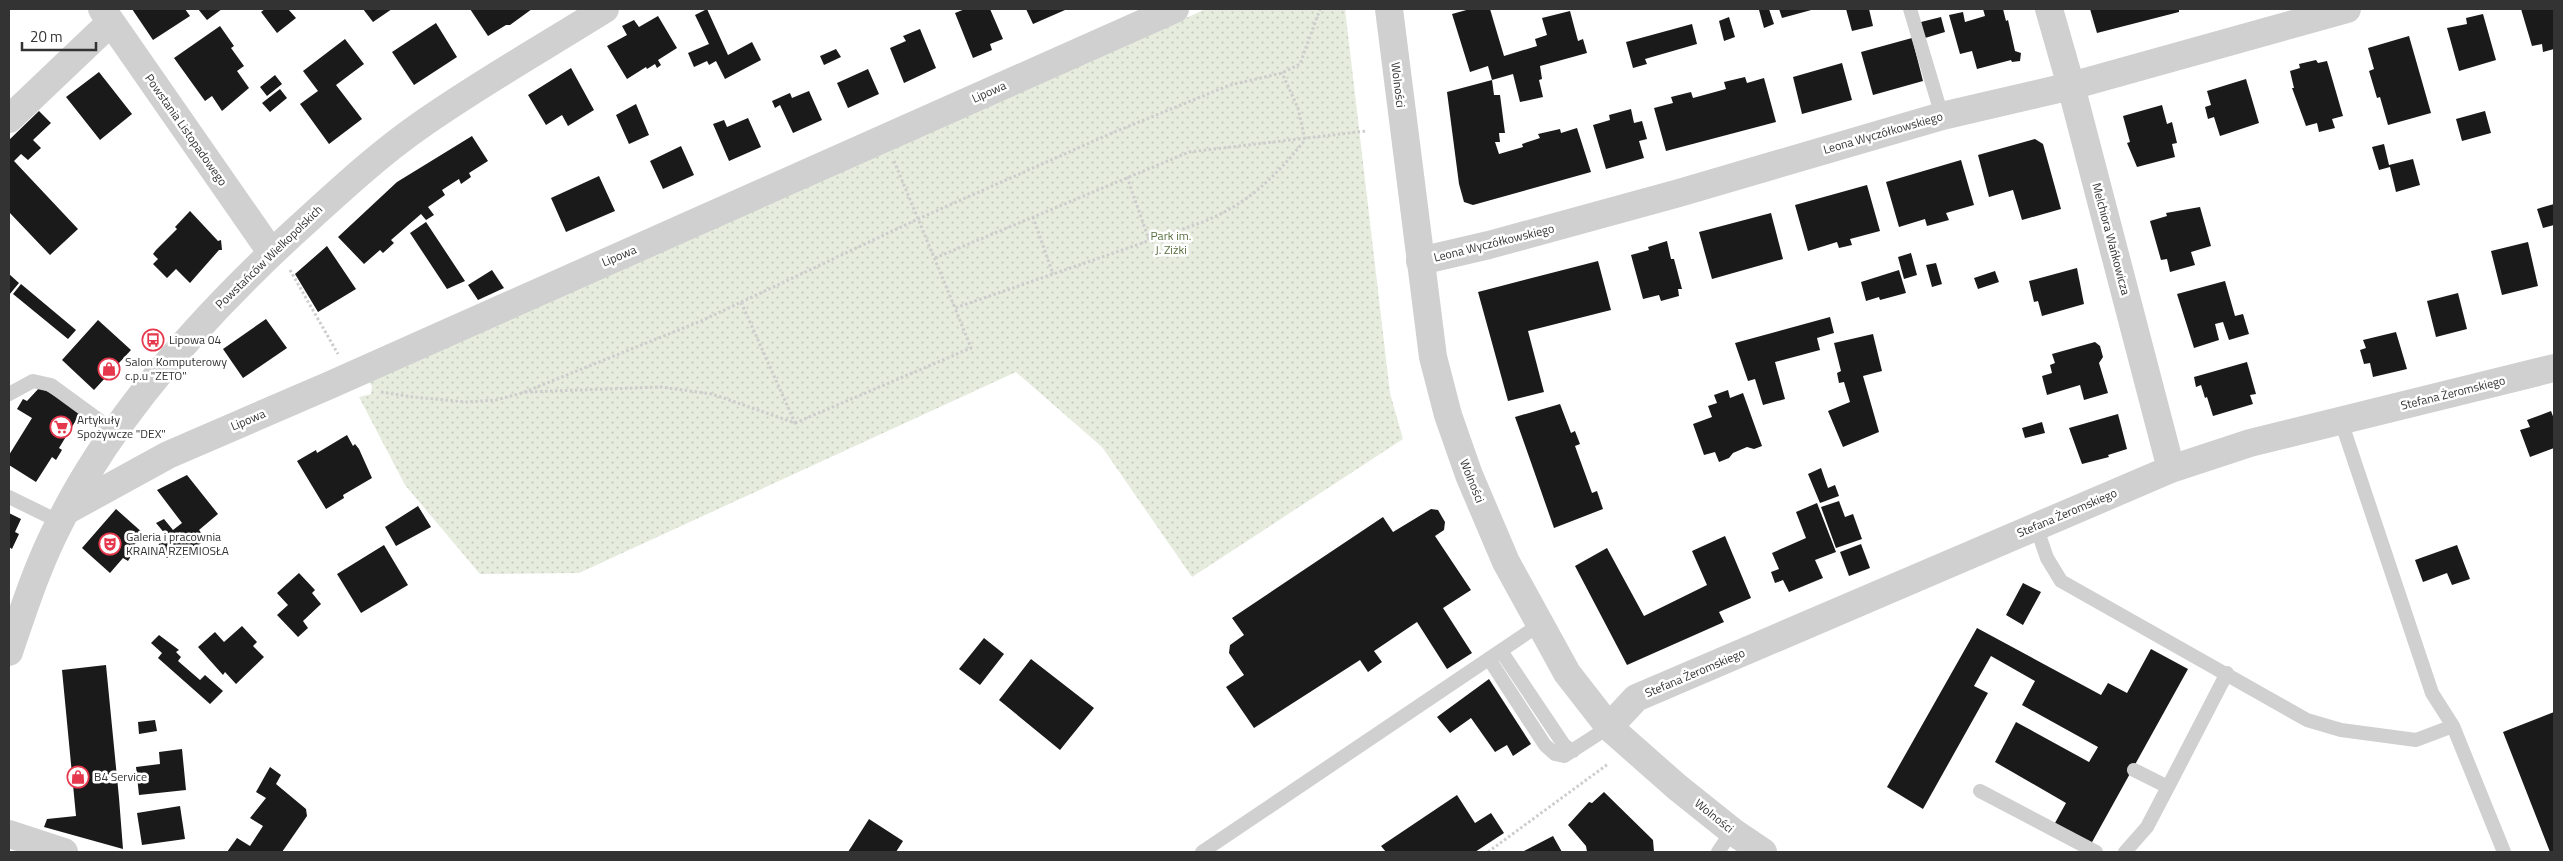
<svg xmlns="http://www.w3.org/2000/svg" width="2563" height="861" viewBox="0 0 2563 861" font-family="'Titillium Web',sans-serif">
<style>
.grass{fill:url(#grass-dots)}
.building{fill:#1a1a1a}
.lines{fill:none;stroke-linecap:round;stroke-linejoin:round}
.path{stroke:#cdcdcd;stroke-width:3;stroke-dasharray:2.5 2.5;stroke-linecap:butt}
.service{stroke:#d0d0d0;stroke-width:14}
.minor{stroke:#d0d0d0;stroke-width:28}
.tertiary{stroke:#d0d0d0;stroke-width:28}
.labels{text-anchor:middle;stroke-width:5;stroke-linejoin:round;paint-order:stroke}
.street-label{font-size:12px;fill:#333;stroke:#fff}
.park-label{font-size:12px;fill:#586f3f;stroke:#fff}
.poi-label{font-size:12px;fill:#333;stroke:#fff;text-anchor:start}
</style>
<defs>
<pattern id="grass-dots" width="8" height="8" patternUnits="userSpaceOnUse" patternTransform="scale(1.25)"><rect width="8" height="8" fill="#e6ecde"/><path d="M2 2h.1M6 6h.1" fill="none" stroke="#c6cbbf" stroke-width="1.8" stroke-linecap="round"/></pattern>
</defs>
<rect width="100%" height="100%" fill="#fff"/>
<!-- grass -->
<path class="grass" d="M1206 9H1345L1390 393 1403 439 1192 577 1102 447 1016 372 579 573 480 574 405 485 359 397 371 394 372 386 369 382Z"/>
<!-- building -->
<path class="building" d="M132 9H185L190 16 153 40Z
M198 9H222L207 20Z
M265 9H288L296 18 277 33 261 12Z
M363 9H392L373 22Z
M470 9H532L510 25H506L488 36Z
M707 9 728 55 752 42 761 60 725 79 716 61 709 65 707 61 694 67 688 53 709 44 695 15Z
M965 9H990L1003 39 990 44 992 50 973 58 955 13Z
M1026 9H1065V10L1033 24Z
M1470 9H1490L1504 56 1537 46 1535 39 1547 35 1542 18 1570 11 1578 41 1583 39 1587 53 1540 66 1542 79 1539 80 1543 97 1520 102 1513 74 1492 80 1494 95H1500L1505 133H1499L1500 142H1495L1499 154 1523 147 1522 144 1540 138 1538 134 1560 129 1561 133 1577 128 1591 172 1473 205 1464 202 1459 184 1447 92 1492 80 1488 66 1470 72 1452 14Z
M1769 9 1774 24 1764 28 1759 10Z
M1779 9H1815L1782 18Z
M1846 9H1869L1873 26 1852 31Z
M1983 9H2003L2006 21 2008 20 2015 51 2021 53 2020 61 2012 62 2011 60 1977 69 1972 51 1960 54 1949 15 1963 12 1965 22 1985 16Z
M2090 9H2179V12L2097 33Z
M2521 9H2554V49L2543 52 2542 44 2532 46Z
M2483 14 2496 60 2459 71 2447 28 2467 24 2466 18Z
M658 16 677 48 658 60 661 65 657 68 655 64 647 69 646 67 627 79 607 46 627 35 622 26 634 20 639 27Z
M1729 17 1735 37 1724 41 1719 21Z
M1941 17 1945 32 1925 38 1921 22Z
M436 23 457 57 414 85 392 52Z
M1692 24 1697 44 1645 59 1647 64 1633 68 1626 42Z
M220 26 234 46 231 48 244 66 237 71 249 88 222 111 212 96 205 101 174 58Z
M920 29 936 68 904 83 890 48 906 41 903 36Z
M2409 36 2431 113 2388 125 2380 97 2377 98 2369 71 2374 69 2368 48Z
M1912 38 1923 81 1873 95 1861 52Z
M345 39 364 64 336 85 362 119 329 144 300 104 318 91 303 71Z
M836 49 841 57 824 65 820 56Z
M2316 60 2318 63 2327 61 2343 116 2332 119 2335 128 2319 132 2317 123 2306 126 2292 88H2294L2290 71 2300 68 2299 64Z
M1842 63 1852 100 1802 114 1793 77Z
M571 68 594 110 568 126 562 115 546 125 528 95Z
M868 69 879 94 848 108 837 83Z
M99 72 132 114 100 140 66 97Z
M275 75 282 84 267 96 260 87Z
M1745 77 1747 83 1764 78 1776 122 1666 151 1654 108 1673 103 1671 97 1691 92 1693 98 1726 89 1724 82Z
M2246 79 2259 123 2220 136 2214 117 2208 119 2205 107 2211 105 2207 91Z
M280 89 287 98 270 112 262 103Z
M809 91 822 120 793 133 780 105 775 108 772 101 790 93 792 98Z
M636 104 649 135 629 144 616 115Z
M2162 105 2167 124 2172 122 2177 143 2172 144 2175 157 2137 167 2127 143 2130 142 2123 116Z
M1631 109 1634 123 1642 121 1647 139 1639 141 1644 158 1606 169 1593 125 1610 120 1609 115Z
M39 111 51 123 33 140 41 148 28 160 21 154 14 161 78 229 50 255 9 212V140Z
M2485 111 2491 133 2462 141 2456 119Z
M748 118 761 147 729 161 713 124 724 120 727 127Z
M472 136 488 161 469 173 471 177 461 184 459 179 442 190 445 195 428 207 434 215 426 220 421 214 391 240 394 243 383 253 380 250 364 264 338 237 397 182Z
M2035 139 2043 144 2061 209 2022 220 2013 190 1989 197 1978 155Z
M2384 144 2389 165 2413 159 2420 185 2396 192 2390 167 2379 170 2372 147Z
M681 146 694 175 663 189 650 161Z
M1961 160 1974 205 1946 213 1949 220 1927 226 1925 219 1899 227 1886 182Z
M599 176 615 211 566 232 551 198Z
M1867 185 1880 231 1850 239 1852 245 1839 248 1837 242 1808 251 1795 205Z
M2554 204V225L2543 228 2537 209Z
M2200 207 2211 246 2191 252 2195 265 2170 272 2167 259 2161 260 2150 221 2167 216 2166 213Z
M190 211 218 241 221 240 222 250H219L190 283 176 269 167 278 153 264 158 259 153 254 156 250 177 229 175 227Z
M1771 213 1783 259 1712 279 1699 232Z
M426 222 465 281 447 289 410 233Z
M1667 241 1671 259H1674L1682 289H1678L1679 296 1661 301 1659 295 1643 299 1631 255 1649 250 1648 247Z
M2528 242 2538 286 2502 295 2491 251Z
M327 246 356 289 318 312 295 274Z
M1911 253 1917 275 1904 279 1898 257Z
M1598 261 1611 310 1528 331 1544 392 1508 401 1478 292Z
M1936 263 1942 284 1932 287 1926 265Z
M2077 268 2084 304 2042 316 2038 301 2034 302 2029 281Z
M492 270 504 288 478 300 468 285Z
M1899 270 1906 293 1880 300 1879 297 1866 301 1861 282Z
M1995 271 1999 282 1978 289 1974 278Z
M9 274 19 283 9 295Z
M2225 281 2235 316 2243 314 2249 334 2229 340 2223 322 2215 324 2219 340 2194 348 2177 294Z
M21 284 76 330 68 339 13 294Z
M2458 293 2467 329 2436 337 2427 301Z
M1830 317 1834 333 1817 338 1820 350 1775 362 1785 399 1763 405 1755 379 1748 381 1735 343Z
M266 319 287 348 243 378 223 349Z
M98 320 131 350 94 390 62 360Z
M2396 332 2407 369 2373 377 2370 363 2364 364 2360 350 2366 348 2363 340Z
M1873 334 1882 371 1863 376 1879 432 1843 447 1828 411 1850 402 1844 382 1839 383 1837 373 1841 371 1834 343Z
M2095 342 2100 346 2103 357 2099 363 2108 393 2084 400 2080 385 2047 395 2042 376 2052 373 2050 365 2055 363 2052 354Z
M2247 362 2256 394 2250 395 2253 404 2213 416 2207 397 2205 398 2201 385 2196 387 2194 377Z
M40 387 81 412 59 448 62 450 56 460 52 457 36 482 9 465V455L32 418 17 409 23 399 27 401Z
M1728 390 1730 398 1743 393 1762 446 1754 449 1747 447 1733 453 1729 458 1719 462 1715 452 1704 455 1693 424 1712 417 1708 406 1717 403 1714 395Z
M1560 404 1571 433 1575 431 1580 444 1575 446 1592 493 1597 491 1603 509 1554 528 1515 417Z
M2551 411 2554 419V448L2530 457 2520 430 2530 427 2527 420Z
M2118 414 2127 449 2108 455 2109 457 2082 464 2069 428Z
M2042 422 2045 433 2025 438 2022 428Z
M347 435 353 446 355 444 359 449 372 478 343 495 344 498 326 509 297 461 316 450 317 453Z
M1821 468 1828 488 1835 485 1839 496 1820 503 1808 474Z
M187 475 218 514 199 530 206 539 183 558 176 549 167 558 156 548 166 535 156 523 164 519 173 530 182 523 157 490Z
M1839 501 1845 517 1853 514 1862 539 1836 548 1821 507Z
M1817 503 1836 552 1815 560 1823 578 1789 592 1783 580 1775 583 1771 572 1779 569 1772 553 1806 538 1796 512Z
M418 506 431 527 396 546 385 527Z
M116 509 144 534 127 553 131 556 128 561 123 558 110 573 82 548Z
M1431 509 1438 510 1445 522 1444 530 1435 536 1471 590 1443 608 1472 653 1447 669 1417 622 1374 651 1382 662 1368 672 1360 660 1254 728 1226 687 1244 675 1229 653 1230 645 1244 635 1232 618 1383 517 1393 532Z
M9 513 21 519 15 532 19 534 12 549 9 547Z
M1725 536 1751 598 1719 612 1724 622 1627 665 1575 566 1607 548 1644 616 1707 585 1692 551Z
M1861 544 1870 568 1849 576 1840 552Z
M384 545 408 585 361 613 337 574Z
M2457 545 2470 579 2452 585 2447 573 2423 582 2415 560Z
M299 573 315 590 312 593 321 604 303 621 308 628 298 637 277 615 288 605 277 593Z
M2023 583 2041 592 2023 625 2006 615Z
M242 626 257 642 253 646 264 657 236 684 225 672 223 675 198 647 215 632 224 642Z
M1977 628 2101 695 2108 683 2127 693 2151 649 2188 669 2091 844 2055 823 2066 803 1995 762 2016 722 2089 762 2098 747 2022 705 2035 681 1991 656 1974 686 1988 693 1923 809 1887 787Z
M159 635 179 650 176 652 181 657 178 661 200 680 205 675 223 691 210 704 158 658 162 653 151 643Z
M984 638 1004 654 980 685 959 669Z
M1031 659 1094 708 1060 750 999 700Z
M106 665 119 798 123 849 44 827 47 819 76 816 62 670Z
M1489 679 1531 744 1513 756 1507 745 1495 752 1471 718 1450 733 1437 717Z
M2554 712V852H2550L2503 732Z
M155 720 157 731 139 734 138 722Z
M182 749 186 790 139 795 136 767 160 764 159 752Z
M270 767 281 775 276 784 306 809 307 816 282 852H227L237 838 250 846 263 826 250 818 266 798 256 792Z
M1604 792 1653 840 1654 852H1587L1586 846 1568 825 1589 802 1592 803Z
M1457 795 1475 823 1491 813 1504 833 1475 852H1386L1381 846Z
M180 806 185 839 142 845 137 813Z
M869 819 903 841 896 852H848Z
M1553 836 1562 852H1522Z"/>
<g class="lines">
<!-- path -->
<path class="path" d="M894 161 955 308
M1127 177 1149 240
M1033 217 1053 274
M935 258 1189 152 1366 131
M290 270 338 354
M381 392 413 397 467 402 496 400 522 393 701 321 918 219 1112 133 1230 85 1282 73 1300 64 1320 9
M525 392 661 387 712 394 795 423 741 302
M795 423 971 348 955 308 1203 222C1249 203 1274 178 1305 140L1298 108 1282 73
M1488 852 1608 764"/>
<!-- service -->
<path class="service" d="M1910 9 1942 116
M9 394 33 381 51 385 114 431
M2341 421 2432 693 2453 726
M9 497 60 522
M2036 526 2047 558 2061 581 2307 720 2341 730 2416 740 2453 726 2504 852
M1501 651 1564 745 1573 751
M1489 659 1545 745 1555 754 1564 756 1609 727
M2134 770 2168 787 2227 673
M1980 791 2096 852
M1202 852 1539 625
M1718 852 1732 831
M2125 852 2147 827 2168 787"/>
<!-- minor -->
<path class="minor" d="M102 9 271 252
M2049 9 2071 86 2171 469
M9 119 111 22
M1420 261 1489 245 1679 193 1942 116 2071 86 2347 9
M1609 727 1636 698 2171 469 2250 443 2554 368
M9 834 64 852"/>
<!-- tertiary -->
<path class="tertiary" d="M1389 9 1433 357 1448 415 1469 475 1506 562 1567 673 1609 727 1677 787 1732 831 1763 852
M66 511 168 455 330 385 1175 9
M9 652C24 608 38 564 60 522 118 406 218 300 314 214 347 184 381 153 418 127 477 85 543 48 605 9"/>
</g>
<!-- icons -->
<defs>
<g id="bus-ring" transform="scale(1.125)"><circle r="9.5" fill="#fff" stroke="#e6384d" stroke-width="1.5"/><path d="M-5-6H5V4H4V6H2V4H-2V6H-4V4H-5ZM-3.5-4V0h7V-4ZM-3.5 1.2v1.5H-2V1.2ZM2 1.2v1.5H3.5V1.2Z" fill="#e6384d"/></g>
<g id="shop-ring" transform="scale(1.125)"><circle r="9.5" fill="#fff" stroke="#e6384d" stroke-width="1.5"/><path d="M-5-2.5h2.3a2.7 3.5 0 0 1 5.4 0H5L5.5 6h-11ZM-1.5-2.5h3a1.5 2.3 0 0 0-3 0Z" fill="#e6384d"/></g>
<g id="supermarket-ring" transform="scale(1.125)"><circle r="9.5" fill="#fff" stroke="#e6384d" stroke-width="1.5"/><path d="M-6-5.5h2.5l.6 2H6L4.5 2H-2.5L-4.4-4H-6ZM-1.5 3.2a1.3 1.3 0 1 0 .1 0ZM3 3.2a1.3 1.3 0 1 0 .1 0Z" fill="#e6384d"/></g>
<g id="theatre-ring" transform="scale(1.125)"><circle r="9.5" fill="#fff" stroke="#e6384d" stroke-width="1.5"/><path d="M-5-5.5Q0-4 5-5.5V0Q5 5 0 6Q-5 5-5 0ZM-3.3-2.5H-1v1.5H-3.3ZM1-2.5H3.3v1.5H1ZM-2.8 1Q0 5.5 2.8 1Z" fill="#e6384d"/></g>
</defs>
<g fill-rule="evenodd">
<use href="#bus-ring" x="153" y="340"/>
<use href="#shop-ring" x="109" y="369"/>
<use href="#supermarket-ring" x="61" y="427"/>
<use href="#theatre-ring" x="110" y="544"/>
<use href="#shop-ring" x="78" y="777"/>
</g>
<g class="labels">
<!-- street labels -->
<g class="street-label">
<text transform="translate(1398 85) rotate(83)" y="4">Wolności</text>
<text transform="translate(989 92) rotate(-24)" y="4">Lipowa</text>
<text transform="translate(186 130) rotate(55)" y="4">Powstania Listopadowego</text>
<text transform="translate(1883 133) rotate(-16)" y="4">Leona Wyczółkowskiego</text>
<text transform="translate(2111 239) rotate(75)" y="4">Melchiora Wańkowicza</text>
<text transform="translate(1494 243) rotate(-14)" y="4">Leona Wyczółkowskiego</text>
<text transform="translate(619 256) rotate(-23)" y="4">Lipowa</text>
<text transform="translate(269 257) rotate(-44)" y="4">Powstańców Wielkopolskich</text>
<text transform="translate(2453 393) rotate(-14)" y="4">Stefana Żeromskiego</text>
<text transform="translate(248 420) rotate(-23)" y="4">Lipowa</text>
<text transform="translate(1472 481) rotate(68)" y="4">Wolności</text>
<text transform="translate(2067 513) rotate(-23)" y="4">Stefana Żeromskiego</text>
<text transform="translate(1695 673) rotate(-23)" y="4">Stefana Żeromskiego</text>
<text transform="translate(1714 816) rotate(39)" y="4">Wolności</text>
</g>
<!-- park labels -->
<g class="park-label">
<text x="1171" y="240">Park im.<tspan x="1171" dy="14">J. Ziżki</tspan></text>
</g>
<!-- poi labels -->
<g class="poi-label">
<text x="169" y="344">Lipowa 04</text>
<text x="125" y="366">Salon Komputerowy<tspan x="125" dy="14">c.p.u "ZETO"</tspan></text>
<text x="77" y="424">Artykuły<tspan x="77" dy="14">Spożywcze "DEX"</tspan></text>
<text x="126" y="541">Galeria i pracownia<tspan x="126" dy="14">KRAINA RZEMIOSŁA</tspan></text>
<text x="94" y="781">B4 Service</text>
</g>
</g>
<!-- border -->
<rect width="2563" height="861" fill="none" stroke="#333333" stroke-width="20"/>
<!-- scale -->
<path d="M22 42v8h74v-8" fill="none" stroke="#333333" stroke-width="2.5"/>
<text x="30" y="42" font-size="15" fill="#333333" stroke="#ffffff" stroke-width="4" paint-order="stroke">20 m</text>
</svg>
